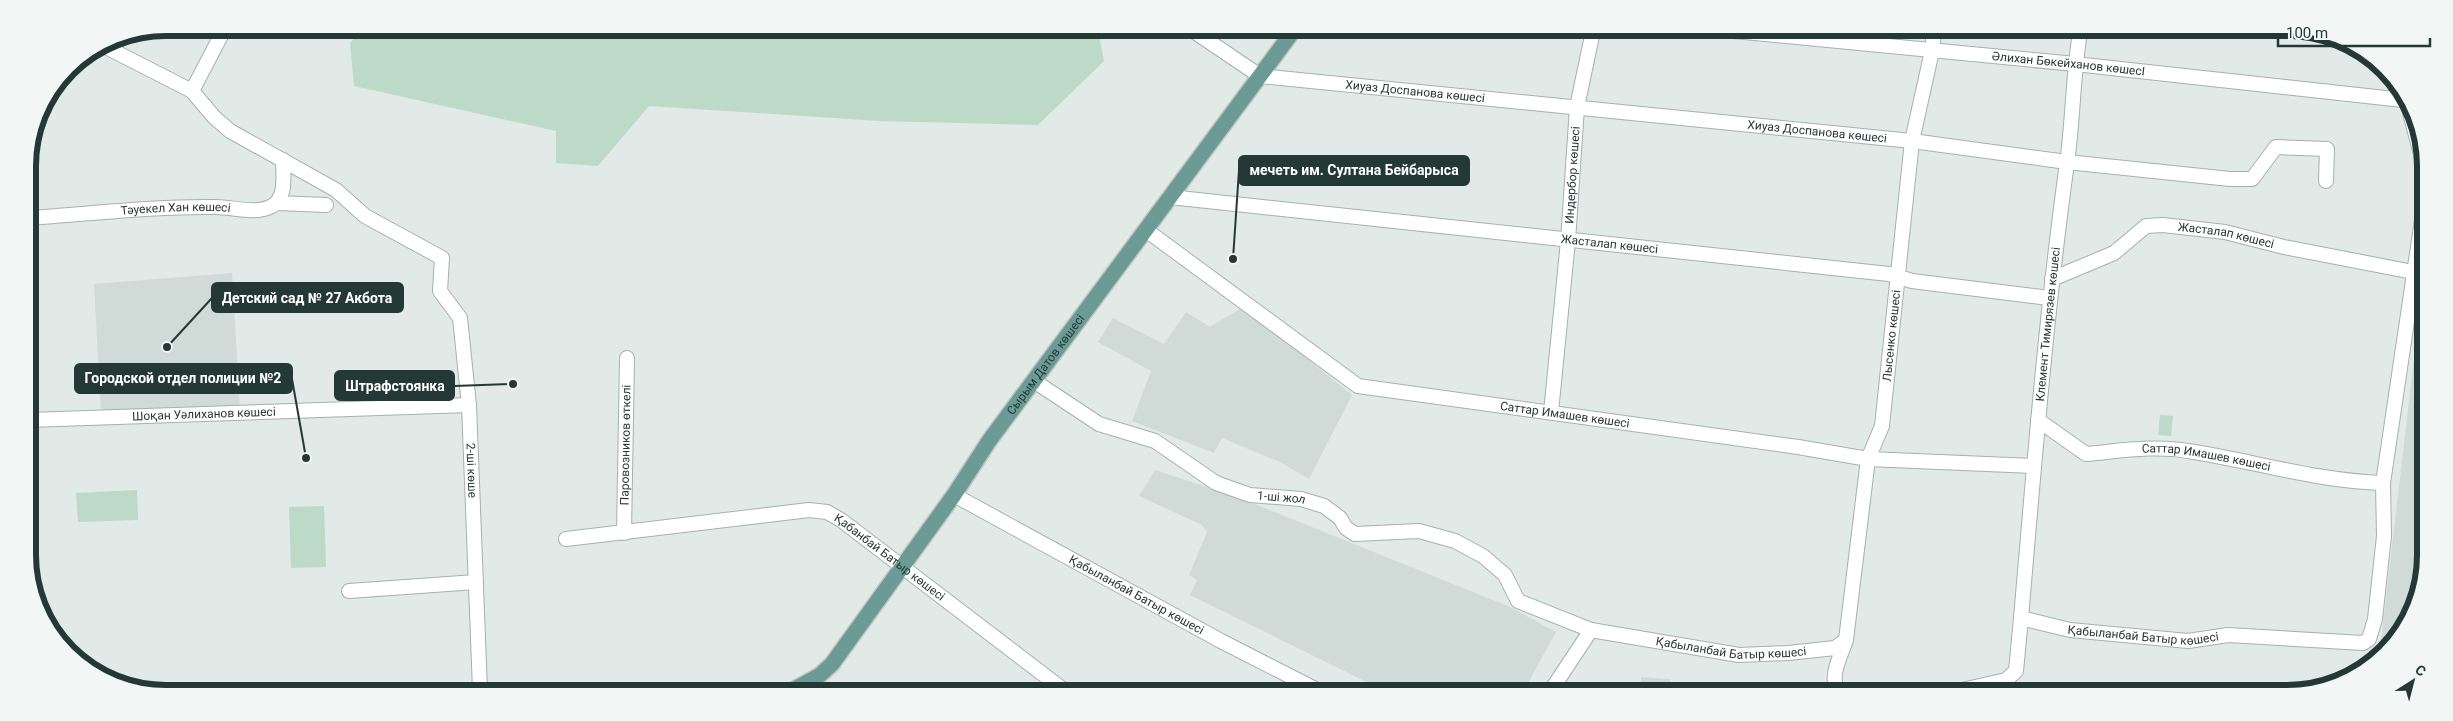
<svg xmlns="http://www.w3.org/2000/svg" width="2453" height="721" viewBox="0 0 2453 721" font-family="Roboto,sans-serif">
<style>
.built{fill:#d0dad6}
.green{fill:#bdd9c8}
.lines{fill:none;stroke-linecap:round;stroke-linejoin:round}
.minor-casing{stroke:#a5b1ae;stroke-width:16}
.major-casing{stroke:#bdc4c3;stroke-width:18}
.minor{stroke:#fff;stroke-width:14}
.major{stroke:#6b9b94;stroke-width:15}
.labels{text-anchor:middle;stroke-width:4;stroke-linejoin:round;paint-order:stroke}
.street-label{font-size:12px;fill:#243936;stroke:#f2f7f5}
.rim{fill:none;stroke:#243936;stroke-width:6}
.leader{fill:none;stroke:#243936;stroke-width:2}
.callout-dot{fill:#243936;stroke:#f2f7f5;stroke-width:2}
.callout{fill:#243936;stroke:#243936;stroke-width:2}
.callout-label{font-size:14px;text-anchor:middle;font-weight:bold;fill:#fff}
</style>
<rect width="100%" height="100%" fill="#e2eae7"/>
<!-- built -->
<path class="built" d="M232 273 240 410 101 411 94 284Z
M2422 293 2421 591 2379 658 2418 324Z
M1243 307 1352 395 1309 479 1282 463 1222 438 1214 453 1132 421 1151 371 1098 342 1113 318 1164 344 1186 312 1210 327Z
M1155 470 1237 497 1508 606 1556 632 1523 692 1385 691 1190 595 1197 580 1189 575 1207 532 1202 525 1139 496Z
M1641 677 1670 679V692L1640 691Z"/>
<!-- green -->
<path class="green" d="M364 28 1098 30 1104 61 1038 125 879 121 649 106 598 166 556 163V131L354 86 350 43Z
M2160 415 2173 416 2171 436 2158 435Z
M137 490 138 520 78 522 76 493Z
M324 506 326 567 291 568 289 507Z"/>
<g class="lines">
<!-- minor casing -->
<g class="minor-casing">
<g id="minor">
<path id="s1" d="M1192 30 1260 76 1912 141 2067 162 2230 179H2252L2276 147 2327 149 2326 181"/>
<path id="s2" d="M1734 31 2075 64 2403 100"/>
<path id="s3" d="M102 45 192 91 214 117 230 131 336 190 365 216 442 258 440 291 460 318 469 405 480 690"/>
<path d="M192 91 225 28"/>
<path d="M2410 113 2423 162"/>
<path id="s4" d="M1170 197 1889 274 1912 281 2049 298"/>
<path d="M277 203 326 205"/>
<path id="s5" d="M28 218C90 214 153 206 216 207 233 207 256 215 272 206 287 198 283 174 283 160"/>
<path id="s6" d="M1146 230 1358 386 1798 447 1868 459 2034 466"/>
<path id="s7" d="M2052 279 2114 253 2146 226 2163 225 2225 232 2284 247 2413 272"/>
<path id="s8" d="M1034 381 1099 424 1155 441 1216 483 1250 495 1301 499 1324 506 1340 518 1346 528 1355 534 1419 531 1455 541 1483 556 1505 575 1518 601 1591 630"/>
<path id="s9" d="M1551 412 1568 241 1577 107 1593 31"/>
<path id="s10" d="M29 420 469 405"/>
<path id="s11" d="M2038 420 2086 454C2120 451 2155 445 2188 451 2254 461 2316 481 2383 483"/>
<path id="s12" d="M954 495 1221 641 1319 691"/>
<path id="s13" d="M624 533 627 358"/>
<path id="s14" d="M566 539 809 510 827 512 841 520 1065 691"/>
<path d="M349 591 476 582"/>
<path id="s15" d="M2021 618C2034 467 2046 314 2067 163 2073 120 2073 75 2080 32"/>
<path id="s16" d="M1846 640 1868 459 1882 426 1912 141 1932 51 1934 31"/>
<path id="s17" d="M1550 692 1591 630 1739 655 1788 653 1835 648 1846 640C1840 658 1830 674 1837 692"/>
<path id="s18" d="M1949 693 2006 680 2016 671 2021 618 2070 630 2188 641 2228 635 2363 643 2369 639 2375 619 2384 536 2383 483 2423 213"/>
</g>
</g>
<!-- major casing -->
<g class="major-casing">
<g id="major">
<path id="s19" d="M793 690 820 675 832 664 954 495 989 441 1294 30"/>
</g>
</g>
<!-- minor -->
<use href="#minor" class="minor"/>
<!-- major -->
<use href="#major" class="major"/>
</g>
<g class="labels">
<!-- street labels -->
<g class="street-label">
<text dy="4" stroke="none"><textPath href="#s2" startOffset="336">Әлихан Бөкейханов көшесI</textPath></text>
<text dy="4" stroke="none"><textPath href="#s1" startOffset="238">Хиуаз Доспанова көшесі</textPath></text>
<text dy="4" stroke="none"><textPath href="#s1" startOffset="642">Хиуаз Доспанова көшесі</textPath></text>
<text dy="4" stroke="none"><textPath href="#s9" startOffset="238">Индербор көшесі</textPath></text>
<text dy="4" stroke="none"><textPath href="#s5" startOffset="148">Тәуекел Хан көшесі</textPath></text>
<text dy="4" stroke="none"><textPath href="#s7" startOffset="190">Жасталап көшесі</textPath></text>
<text dy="4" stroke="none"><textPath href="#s4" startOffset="442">Жасталап көшесі</textPath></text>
<text dy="4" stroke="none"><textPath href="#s15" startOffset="295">Клемент Тимирязев көшесі</textPath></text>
<text dy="4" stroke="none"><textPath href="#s16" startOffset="309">Лысенко көшесі</textPath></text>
<text dy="4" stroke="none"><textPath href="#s19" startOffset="415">Сырым Датов көшесі</textPath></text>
<text dy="4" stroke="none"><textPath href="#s10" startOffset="175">Шоқан Уәлиханов көшесі</textPath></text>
<text dy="4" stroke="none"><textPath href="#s6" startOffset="472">Саттар Имашев көшесі</textPath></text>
<text dy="4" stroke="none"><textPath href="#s13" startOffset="88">Паровозников өткелі</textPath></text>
<text dy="4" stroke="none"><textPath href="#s11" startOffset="180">Саттар Имашев көшесі</textPath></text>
<text dy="4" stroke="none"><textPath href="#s3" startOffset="624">2-ші көше</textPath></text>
<text dy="4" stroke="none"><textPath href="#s8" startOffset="278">1-ші жол</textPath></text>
<text dy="4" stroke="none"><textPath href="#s14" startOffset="340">Қабанбай Батыр көшесі</textPath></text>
<text dy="4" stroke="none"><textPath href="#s12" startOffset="208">Қабыланбай Батыр көшесі</textPath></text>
<text dy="4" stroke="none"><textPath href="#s18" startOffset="249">Қабыланбай Батыр көшесі</textPath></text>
<text dy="4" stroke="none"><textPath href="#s17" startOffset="216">Қабыланбай Батыр көшесі</textPath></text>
</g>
</g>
<!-- crop -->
<path d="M0 0H2453V721H0ZM166 36H2287A130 130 0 0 1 2417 166V555A130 130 0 0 1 2287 685H166A130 130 0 0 1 36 555V166A130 130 0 0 1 166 36Z" fill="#f2f7f5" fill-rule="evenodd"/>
<path class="rim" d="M166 36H2287A130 130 0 0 1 2417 166V555A130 130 0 0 1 2287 685H166A130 130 0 0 1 36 555V166A130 130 0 0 1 166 36Z"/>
<!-- callouts -->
<path class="leader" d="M1233 259L1239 170M167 347L212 298M306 458L292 379M513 384L454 386"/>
<g class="callout-dot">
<circle cx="1233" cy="259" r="5"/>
<circle cx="167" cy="347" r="5"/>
<circle cx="306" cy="458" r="5"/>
<circle cx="513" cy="384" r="5"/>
</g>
<g class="callout">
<rect x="1239" y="156" width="230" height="29" rx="5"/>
<rect x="212" y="283" width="191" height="29" rx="5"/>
<rect x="75" y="364" width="217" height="29" rx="5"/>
<rect x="335" y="371" width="119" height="29" rx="5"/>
</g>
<g class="callout-label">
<text x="1354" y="175">мечеть им. Султана Бейбарыса</text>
<text x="307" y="303">Детский сад № 27 Акбота</text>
<text x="183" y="383">Городской отдел полиции №2</text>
<text x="395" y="391">Штрафстоянка</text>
</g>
<!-- north arrow -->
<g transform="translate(2413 681) rotate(36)" stroke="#f2f7f5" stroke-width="4" paint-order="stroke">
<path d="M0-4L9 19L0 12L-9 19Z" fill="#243936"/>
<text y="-8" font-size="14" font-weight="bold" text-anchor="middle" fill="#243936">С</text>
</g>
<!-- scale -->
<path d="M2278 38v8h152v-8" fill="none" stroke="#243936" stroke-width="2.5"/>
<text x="2286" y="38" font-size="15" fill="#243936" stroke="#f2f7f5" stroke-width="4" paint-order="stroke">100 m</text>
</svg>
